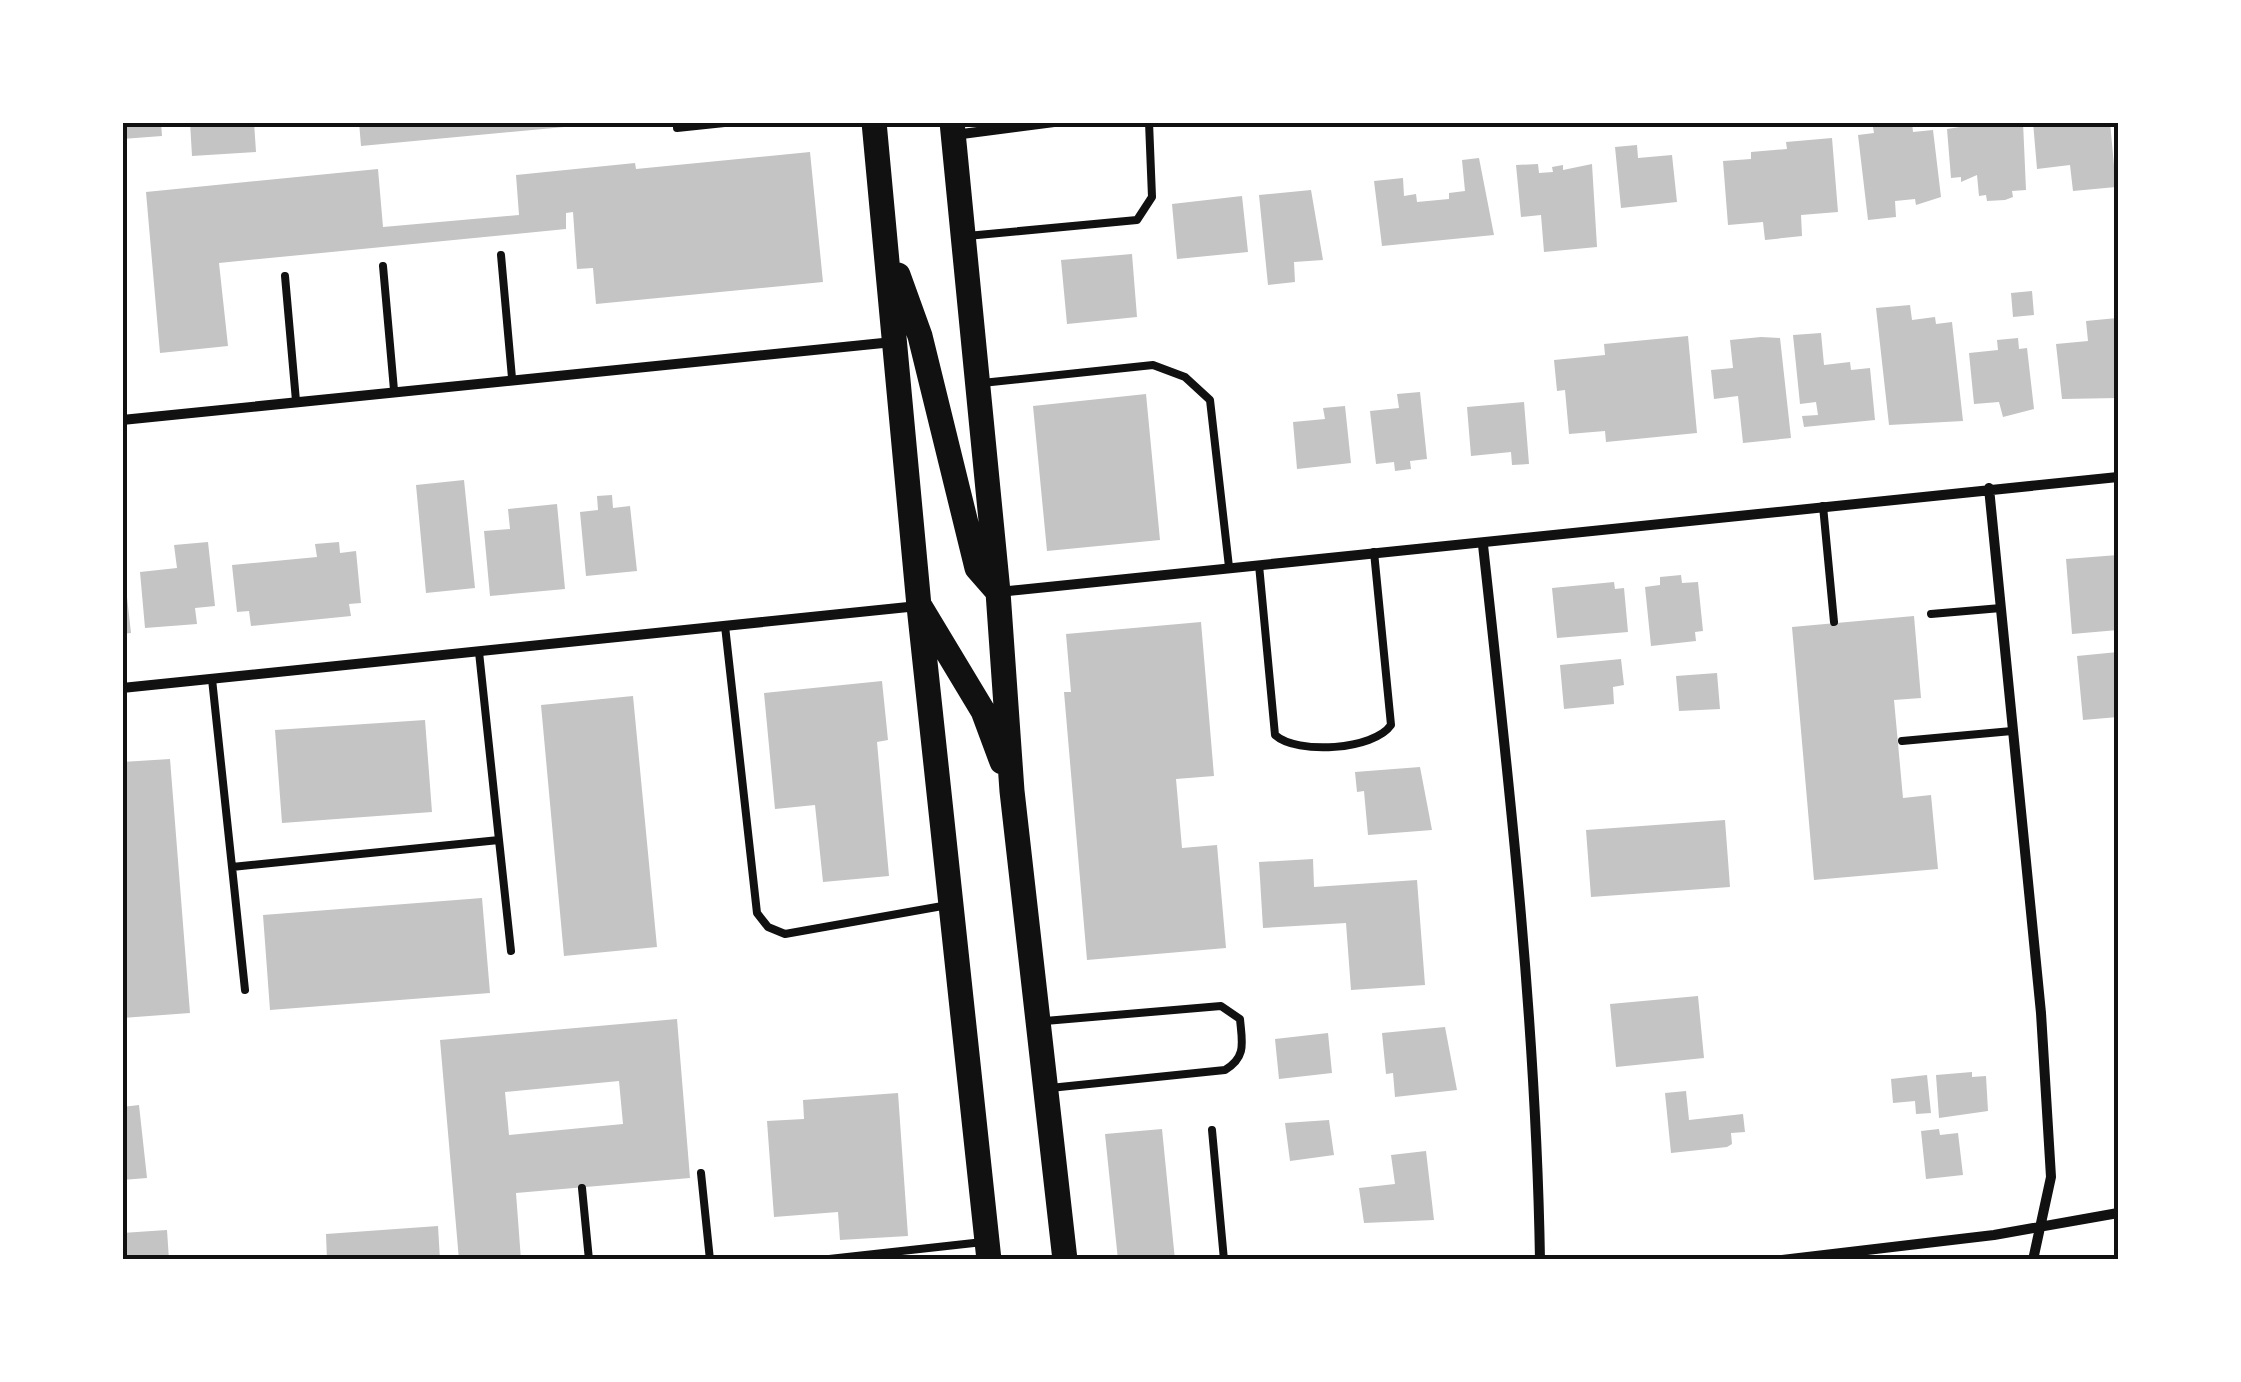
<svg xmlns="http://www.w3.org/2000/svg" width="2241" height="1382" viewBox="0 0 2241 1382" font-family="'Archivo Narrow',sans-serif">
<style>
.building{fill:#c4c4c4;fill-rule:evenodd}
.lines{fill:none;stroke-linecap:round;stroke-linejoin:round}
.service{stroke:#111;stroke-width:8}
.minor{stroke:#111;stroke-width:10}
.primary{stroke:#111;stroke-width:25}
.neatline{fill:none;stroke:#111;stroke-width:4}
</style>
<rect width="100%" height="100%" fill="#fff"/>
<!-- building -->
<path class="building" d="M122 122H161L162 136 122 139Z
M190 122H254L256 152 192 156Z
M359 122H586V125L361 146Z
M1872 122H1912L1913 132 1933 130 1941 197 1916 205 1915 199 1895 201 1896 217 1868 220 1858 135 1874 133Z
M1960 122H2023L2026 190 2012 191 2013 197 2005 200 1987 201 1986 195 1979 196 1977 175 1961 182V177L1951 178 1947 129 1960 127Z
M2033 122H2110L2116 187 2073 191 2070 165 2037 169Z
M1832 138 1838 212 1801 215 1802 236 1765 240 1763 222 1728 225 1723 161 1751 159V152L1787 149 1786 142Z
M1637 145 1638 158 1672 155 1677 202 1621 208 1615 147Z
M810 152 823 282 596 304 593 268 577 269 573 212 566 213V229L219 263 228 346 160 353 146 192 378 169 383 227 519 215 516 175 635 163 636 169Z
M1479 158 1494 235 1382 246 1374 181 1403 178 1404 196 1416 194 1417 202 1449 199V193L1465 191 1462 160Z
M1538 164 1539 173 1553 172 1552 167 1563 165V170L1592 164 1597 247 1544 252 1541 215 1521 217 1516 165Z
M1311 190 1323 260 1294 262 1295 282 1268 285 1259 195Z
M1242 196 1248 252 1177 259 1172 204Z
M1132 254 1137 317 1067 324 1061 260Z
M2032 291 2034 315 2013 317 2011 293Z
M1910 305 1912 320 1935 317 1936 324 1952 322 1963 421 1889 425 1876 308Z
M2117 318 2118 398 2062 399 2056 344 2088 341 2086 321Z
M1821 333 1824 365 1850 362 1851 370 1870 368 1875 420 1804 427 1802 416 1818 415 1816 402 1800 404 1793 335Z
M1688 336 1697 433 1606 442 1605 431 1569 434 1565 390 1557 391 1554 360 1605 355 1604 344Z
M1761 337 1780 338 1791 438 1743 443 1738 396 1714 399 1711 370 1733 368 1730 340Z
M2018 338 2019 349 2027 348 2034 409 2003 417 1999 402 1974 404 1969 353 1998 350 1997 340Z
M1420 392 1427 459 1410 461 1411 469 1395 471 1394 462 1376 464 1370 411 1399 408 1397 394Z
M1146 394 1160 540 1047 551 1033 406Z
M1524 402 1529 464 1512 465 1511 452 1471 456 1467 407Z
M1345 406 1351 463 1297 469 1293 422 1325 419 1323 408Z
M464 480 475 588 426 593 416 485Z
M612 495 613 508 630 506 637 571 586 576 580 512 598 510 597 496Z
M557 504 565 589 490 596 484 531 510 529 508 509Z
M208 542 215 606 195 608 197 624 145 628 140 572 177 568 174 545Z
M339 542 340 553 356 551 361 603 349 604 351 616 251 626 249 611 237 612 232 565 317 557 315 544Z
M2118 555V630L2072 634 2066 559Z
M1681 575 1682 583 1698 582 1703 631 1695 632 1696 641 1651 646 1645 587 1660 585V577Z
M125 579 131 633 122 634V580Z
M1614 582 1615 589 1624 588 1628 632 1557 638 1552 588Z
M1914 616 1921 698 1894 700 1903 798 1931 795 1938 869 1814 880 1792 627Z
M1201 622 1214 776 1176 779 1182 848 1217 845 1226 948 1087 960 1064 692H1071L1066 634Z
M2118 652V717L2083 720 2077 656Z
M1621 659 1624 685 1613 687 1614 704 1564 709 1560 665Z
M1717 673 1720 709 1679 711 1676 676Z
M882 681 888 740 877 742 889 876 823 882 815 805 775 809 764 693Z
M633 696 657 947 564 956 541 705Z
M425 720 432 812 282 823 275 730Z
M170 759 190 1013 122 1018V762Z
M1420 767 1432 830 1368 835 1364 791 1357 792 1355 772Z
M1725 820 1730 887 1591 897 1586 830Z
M1313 859 1314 887 1417 880 1425 985 1351 990 1346 923 1263 928 1259 862Z
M482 898 490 993 270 1010 263 915Z
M1698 996 1704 1058 1616 1067 1610 1004Z
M677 1019 690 1178 516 1193 521 1260H459L440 1040ZM619 1081 623 1124 509 1135 505 1092Z
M1445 1027 1457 1090 1395 1097 1393 1073 1386 1074 1382 1033Z
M1328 1033 1332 1073 1279 1079 1275 1039Z
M1972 1072V1077L1986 1076 1988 1111 1939 1118 1936 1075Z
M1927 1075 1931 1113 1916 1114 1915 1101 1893 1103 1891 1079Z
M1686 1091 1689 1120 1743 1114 1745 1132 1731 1133 1732 1144 1727 1147 1671 1153 1665 1093Z
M898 1093 908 1236 840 1240 838 1212 774 1217 767 1121 804 1119 803 1100Z
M139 1105 147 1178 122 1180V1107Z
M1329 1120 1334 1155 1290 1161 1285 1123Z
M1162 1129 1175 1260H1118L1105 1134Z
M1939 1129 1940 1135 1958 1133 1963 1175 1926 1179 1921 1131Z
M1426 1151 1434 1220 1364 1223 1359 1188 1395 1184 1391 1155Z
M438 1226 440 1260H327L326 1234Z
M167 1230 169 1260H122V1233Z"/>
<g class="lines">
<!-- service -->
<path class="service" d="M677 122V128L734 122
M967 236 1137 220 1152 197 1149 122
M501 255 512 378
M383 266 394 390
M285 276 296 401
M982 383 1153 365 1185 377 1210 400 1229 567
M1823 506 1834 622
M1259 565 1275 735C1297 755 1374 750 1391 725L1374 552
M1931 614 2001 608
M725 626 757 913 768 927 785 934 948 905
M212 679 232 867 499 840 479 652
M1902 741 2012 731
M499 840 511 951
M232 867 245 990
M1045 1021 1221 1006 1240 1019C1242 1042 1247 1057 1225 1070L1050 1088
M1212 1130 1224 1260
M701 1173 710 1260
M582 1188 589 1260
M820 1260 983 1242"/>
<!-- minor -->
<path class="minor" d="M954 135 1054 122
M122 420 893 342
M1989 488 2041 1013 2051 1177 2033 1260
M1483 545C1509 782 1536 1020 1540 1260
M999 592 2118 477
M122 688 918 606
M1782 1260 1994 1235 2118 1213"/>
<!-- primary -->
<path class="primary" d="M874 122 919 606 989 1260
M952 122 998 592 1012 791 1065 1260
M898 275 920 336 977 568 998 592
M921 608 983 711 1002 762"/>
</g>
<!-- border -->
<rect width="2241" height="1382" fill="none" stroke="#ffffff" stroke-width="250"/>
<rect x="125" y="125" width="1991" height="1132" class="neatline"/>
</svg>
